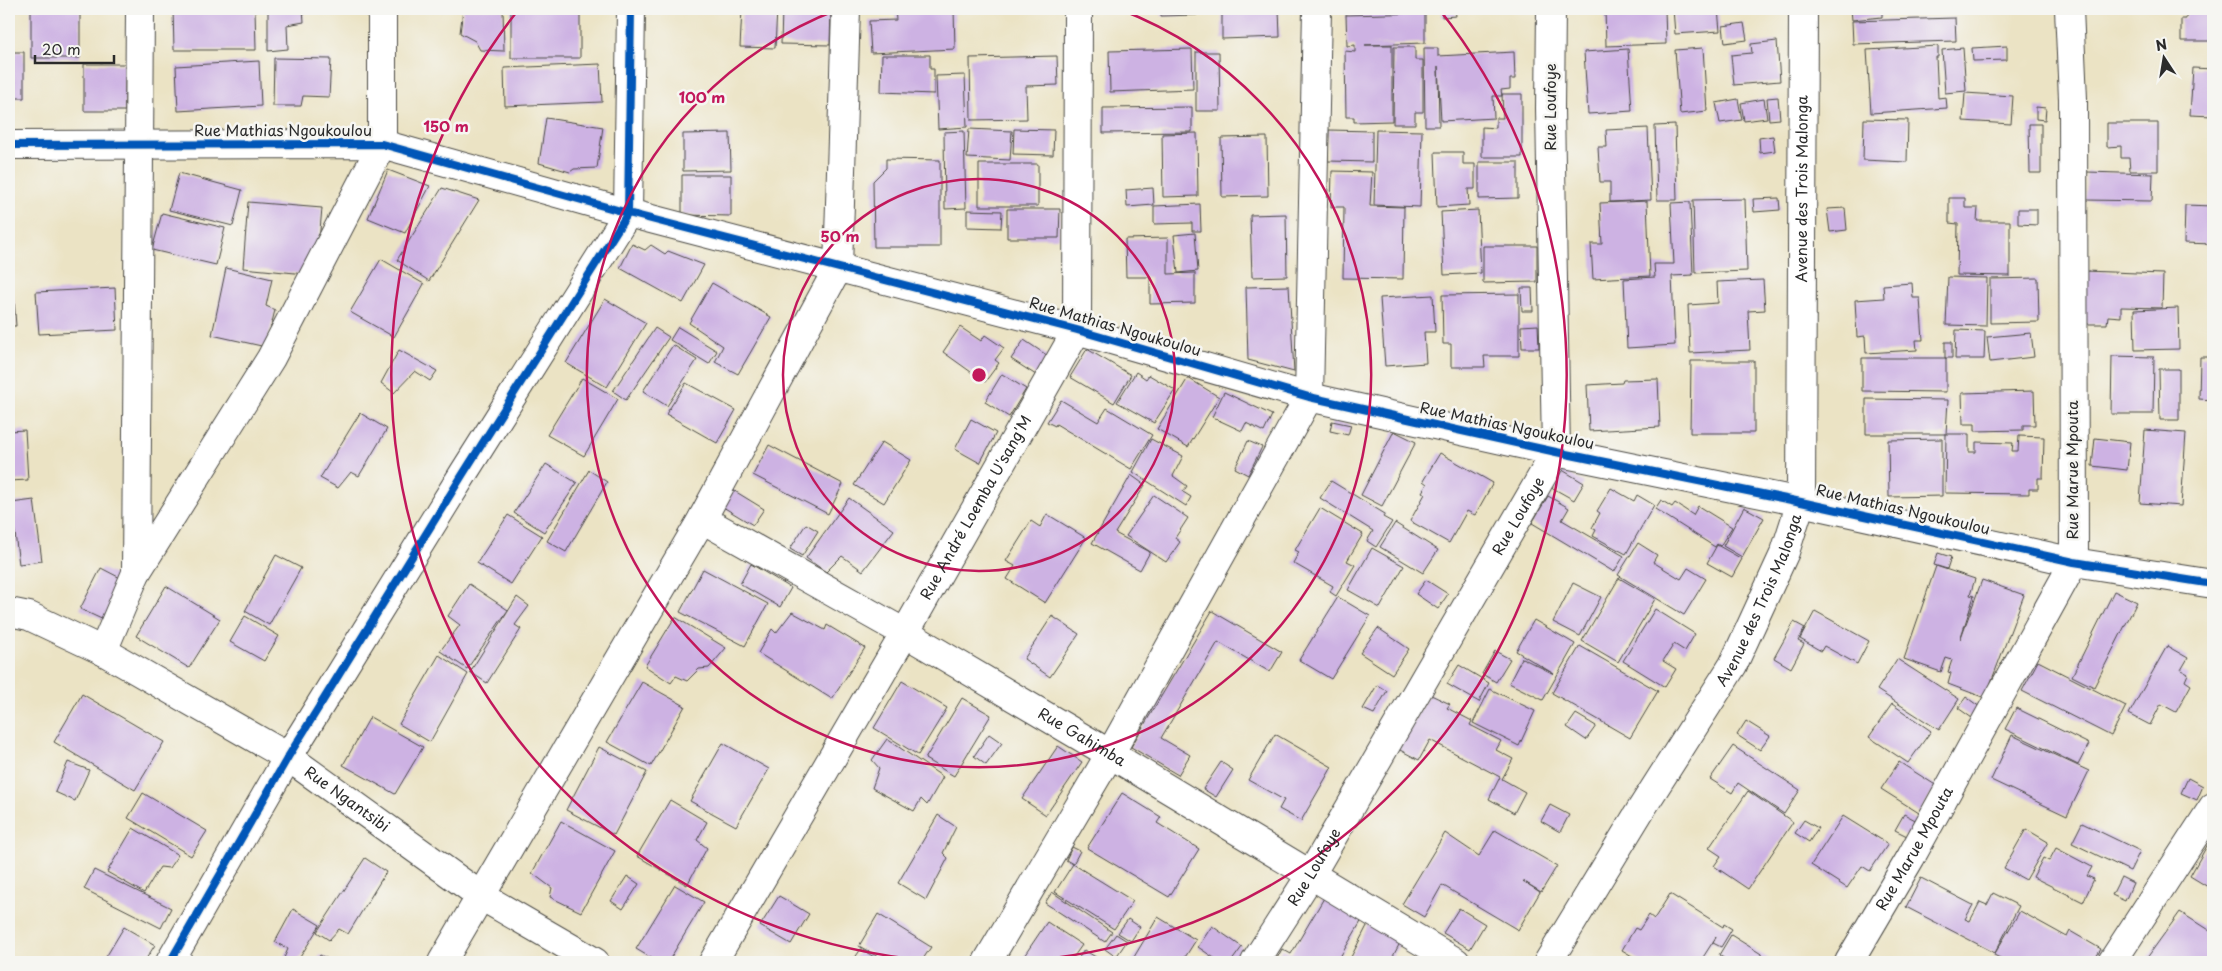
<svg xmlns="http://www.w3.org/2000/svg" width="2222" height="971" viewBox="0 0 2222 971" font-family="'Playpen Sans',sans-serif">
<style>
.building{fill:#cdb2e3}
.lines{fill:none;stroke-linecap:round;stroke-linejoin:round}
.minor-casing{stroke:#484742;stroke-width:30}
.minor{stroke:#fff;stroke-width:28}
.cycleway-casing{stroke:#f6f6f2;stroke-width:11}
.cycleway{stroke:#0057b8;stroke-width:8}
.ring{fill:none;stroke:#c2185b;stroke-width:2.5}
.labels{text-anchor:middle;stroke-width:5;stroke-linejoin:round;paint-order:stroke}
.street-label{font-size:15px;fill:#2b2b2b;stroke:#f6f6f2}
.centre{fill:#c2185b;stroke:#f6f6f2;stroke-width:2.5}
.ring-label{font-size:15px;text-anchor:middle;font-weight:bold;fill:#c2185b;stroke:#f6f6f2;stroke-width:5;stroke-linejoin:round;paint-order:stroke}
</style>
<rect width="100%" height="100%" fill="#f6f6f2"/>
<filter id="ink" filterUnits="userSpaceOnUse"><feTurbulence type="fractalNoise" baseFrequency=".02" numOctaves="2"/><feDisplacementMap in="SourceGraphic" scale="10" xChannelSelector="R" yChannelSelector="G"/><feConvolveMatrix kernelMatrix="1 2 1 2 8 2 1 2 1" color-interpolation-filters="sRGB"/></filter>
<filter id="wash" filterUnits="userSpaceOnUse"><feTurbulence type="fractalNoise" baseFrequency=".0096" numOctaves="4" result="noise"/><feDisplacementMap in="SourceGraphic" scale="20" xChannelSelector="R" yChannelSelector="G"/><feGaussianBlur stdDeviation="1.12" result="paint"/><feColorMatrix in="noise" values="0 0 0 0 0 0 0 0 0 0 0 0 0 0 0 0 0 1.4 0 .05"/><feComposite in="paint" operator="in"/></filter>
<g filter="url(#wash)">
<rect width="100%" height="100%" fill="#ebe3c4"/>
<g id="blocks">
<!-- building -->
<path class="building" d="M31 9H80V58H31Z
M173 9H255L256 50H174Z
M268 9H303L304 22 287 25 288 49 268 51Z
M463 9H503L504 51 480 50 475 41 460 33Z
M511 9H580V58H511Z
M653 9H731L732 11 653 13Z
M742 9H777L775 48 740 47Z
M782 9H831L830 45 781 44Z
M895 9H954L955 49 871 53 869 21 896 20Z
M1161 9H1197V15L1161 16Z
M1222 9H1279L1280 37 1222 39Z
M1442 9H1455L1456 16 1442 17Z
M1605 9H1665L1666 44 1606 46Z
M1673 9H1718L1720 31 1675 34Z
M1851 9H1882V17L1852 20Z
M2186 9H2213V41H2181V19H2186Z
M1425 13V43L1365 45H1392V121L1354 122V117H1346L1345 51 1355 52V45L1347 46 1346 15Z
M1955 18 1956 41 1853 44 1852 21Z
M1744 23 1747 40 1725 43 1723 26Z
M1777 41 1780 81 1734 85 1731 55 1752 53 1751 44Z
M1938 46V57H1936L1938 98 1946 97 1947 108 1871 113 1867 50Z
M2007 46V60L1973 61 1972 48Z
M1394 47H1415V60H1423V112H1415V124H1393Z
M1424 48H1438V56L1514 52 1515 79H1510V89L1501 90 1502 96H1493L1494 118 1441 121 1438 66 1439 126H1425Z
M1703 48 1707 111 1680 114 1675 50Z
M1963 48 1966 91 1945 93 1942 50Z
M1192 49 1193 89 1110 92 1109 51Z
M1628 49 1632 111 1588 114 1584 52Z
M9 52H24V98H9Z
M1196 52H1219L1220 111H1196Z
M882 55H930V69H934V94L881 92Z
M1057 56 1058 85 1026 86 1027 119 971 120 970 58Z
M274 58 331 59 329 97 303 96 301 106H273Z
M259 61 261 106 178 111 176 66Z
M84 64H125V111H84Z
M600 64 602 102 505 106 504 68Z
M2193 68 2213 69V116L2190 115Z
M965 75 967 127 938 129 936 76Z
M1965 93 2013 96 2011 124 1963 121Z
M1502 94H1522V157H1482V127L1496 128V118H1503Z
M1778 97 1780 119 1769 120 1767 98Z
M1738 99 1742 120 1720 123 1716 103Z
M1764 99 1767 118 1744 121 1741 103Z
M1192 107V132L1103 133V108Z
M2036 107 2046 108 2045 120 2036 119Z
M546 118 603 127 597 168 574 169 570 172 539 163Z
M1864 119 1908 120 1907 162 1863 160Z
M2107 123H2158V171H2130L2129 158H2121V146L2107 147Z
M2029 124H2041V173H2030Z
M1675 125 1677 200H1657L1655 126Z
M1648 128 1651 200 1610 202V182H1600L1598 147H1607L1606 130Z
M969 129 1012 131 1010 160 967 158Z
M1014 129 1054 130 1053 155 1013 154Z
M1329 130 1372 131V162L1328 161Z
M1376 130 1422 131 1420 207 1374 205Z
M964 131 966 208 945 209 944 132Z
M730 133 731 170 683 171V134Z
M1197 133 1198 196 1163 197 1162 134Z
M1773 136 1775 151 1760 153 1759 138Z
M1267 137 1268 196 1222 197 1221 138Z
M1435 152H1463V164H1475V189H1468L1469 205 1437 207Z
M886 159 940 160V247H874L873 181 886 168Z
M1479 162H1518V198L1479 199Z
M979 164H1038V206H979Z
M388 170 430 186 405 233 368 218Z
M1332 171 1372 172 1370 206 1404 207 1403 279 1343 278 1344 207H1331Z
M2087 172 2153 174 2152 201 2086 200Z
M179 173 242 190 233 226 169 210Z
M682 175H731V216L682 215Z
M442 188 479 200 429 281 397 260Z
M1153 188 1154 205 1127 207 1126 190Z
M1779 198 1780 210 1754 212 1753 199Z
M1949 198H1965V208H1978L1977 221H2010V276L1957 275 1958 224 1949 223Z
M1745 199 1747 271 1695 273 1693 200Z
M1647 201 1650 276 1593 279 1591 244H1602L1600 203Z
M248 202 322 208 316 275 243 268Z
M1690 202 1693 275 1672 276 1675 345 1627 348 1624 279 1655 277 1654 264H1674L1671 203Z
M1200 204 1201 231H1192V223L1154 224V206Z
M2185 205 2213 206V244L2184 243Z
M1845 208 1847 230 1830 232 1827 209Z
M1007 209H1060L1059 238H1007Z
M2018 209H2037V225L2018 224Z
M967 210 1002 211 1001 228 967 227Z
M1478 210 1481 273 1444 275 1441 212Z
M162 213 225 228 216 265 152 250Z
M1286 214 1287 276 1252 277 1250 215Z
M1195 233 1198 271 1178 273 1174 235Z
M1168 238V274L1195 273V303L1150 304V277H1126L1125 239Z
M632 244 645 250 651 245 665 254 668 251 704 265 683 303 620 268Z
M1483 246H1537V282L1483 283Z
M381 259 424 284 394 337 350 312Z
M226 268 272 279 266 306 275 310 266 347 212 335Z
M2085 271 2163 274 2162 308 2121 307V317L2108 316 2107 324H2083Z
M1948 277 1987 278 1986 326 1946 325Z
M2038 278 2039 322 1990 323V279Z
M1763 280 1765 310 1748 311 1750 350 1690 353 1688 305 1718 303 1717 282Z
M712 283 771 317 738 374 715 362 723 346 689 323Z
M1912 283 1913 298H1920L1923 340H1916L1917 350 1866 353 1865 336 1857 337 1855 300 1884 298 1883 285Z
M1289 286 1294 372 1248 360 1246 287Z
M115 288 117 330 39 334 36 292Z
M1521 288H1532L1533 311H1522Z
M1519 294V356H1484L1485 367H1451V344H1443L1442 295Z
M1433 295 1435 332H1424L1426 363 1385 366 1380 298Z
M14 299 16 326H9V300Z
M605 299 646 323 607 387 566 363Z
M2178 308 2179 349 2135 350 2134 310Z
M1538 325 1539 348H1522L1521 326Z
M678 327 717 351 709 364 670 340Z
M960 327 981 341 985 335 1004 348 995 360 999 363 985 382 943 352Z
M655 328 669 337 626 400 613 391Z
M1956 330 1985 331 1984 359H1955Z
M2031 333 2034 357 1990 362 1987 337Z
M1024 340 1048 356 1036 375 1011 359Z
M1945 342H1952V358H1945Z
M673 345 697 360 667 406 643 391Z
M1087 349 1131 375 1114 403 1070 377Z
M399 350 437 371 430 381 415 371 394 393 381 383Z
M2112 356 2154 357 2153 414H2111Z
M2200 357H2213V400L2199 399Z
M1862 358H1946V392L1862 391Z
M1691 361H1754V433H1690Z
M2159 369H2179V420H2160Z
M1136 372 1146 379 1149 375 1175 390 1154 423 1117 402Z
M1002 374 1026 389 1009 417 985 402Z
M582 378 618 399 584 456 547 435Z
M1188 378 1219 397 1188 447 1157 429Z
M1658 379 1660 427 1589 431 1587 385 1622 383 1623 380Z
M686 383 736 410 717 443 666 414Z
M2034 391 2035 425H2023V430L1975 431V424H1963L1962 393Z
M1224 392 1272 415 1264 432 1246 423 1242 431 1212 417Z
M1866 399 1948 400 1946 434H1866Z
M1061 400 1098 422 1107 408 1152 435 1131 469 1056 424 1055 426 1047 422Z
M360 413 387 429 359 476 351 472 338 488 320 478Z
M971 419 996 433 980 463 955 449Z
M1332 421 1351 425 1348 435 1330 431Z
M25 430 28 480 9 481V431Z
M2145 430 2186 433 2181 506 2140 503Z
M1394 431 1416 442 1382 506 1361 495Z
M1946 434H1969V452H1976V442L2013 443 2012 451H2018L2019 436 2044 437 2043 478H2038V489H2029V494L1945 493Z
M2095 438 2130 442 2127 470 2092 466Z
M1151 439 1183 456 1173 476 1187 486 1183 492 1191 497 1186 506 1133 472Z
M1942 439V496L1889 497 1888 440Z
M1248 441 1262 447 1248 475 1235 468Z
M882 442 911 460 884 503 854 485Z
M769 445 843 484 828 514 753 475Z
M1440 453 1493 483 1475 515 1467 511 1449 543 1410 521 1425 494 1422 492 1427 484 1423 481Z
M546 464 577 483 544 532 514 513Z
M1559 468 1584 483 1574 500 1549 486Z
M589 470 607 482 566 552 547 541Z
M1131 475 1145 485 1115 533 1150 552 1140 570 1092 543Z
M1331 481 1385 514 1383 517 1392 522 1376 547 1367 541 1373 531 1320 498Z
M1611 488 1634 501 1637 495 1654 505 1626 554 1593 536 1596 530 1592 528 1600 513 1597 511Z
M733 490 764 509 753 525 723 507Z
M1154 495 1188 518 1175 538 1180 542 1166 562 1126 536Z
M1548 496 1569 508 1562 520 1624 556 1614 572 1532 523Z
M849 498 894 530 863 571 842 556 826 572 806 558Z
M34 500 42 561 19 564 11 503Z
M1661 500 1672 507 1675 503 1693 515 1698 506 1732 527 1720 546 1717 544 1715 547 1655 509Z
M1744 507 1764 518 1742 557 1723 546Z
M1320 508 1363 534 1347 561 1355 565 1336 596 1330 592 1333 586 1293 563 1299 552 1295 550Z
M1047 514 1086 538 1045 603 1007 579 1015 566 1006 561 1031 521 1040 527Z
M508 515 542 536 511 584 477 563Z
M1395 523 1438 550 1423 573 1380 547Z
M806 524 818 531 802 556 790 549Z
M1638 543 1657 555 1653 562 1681 579 1688 568 1706 579 1684 615 1618 575Z
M1717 545 1742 559 1732 577 1707 563Z
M1372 548 1404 566 1380 608 1348 590Z
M1938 553 1951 557 1947 569 1934 565Z
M276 555 301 568 269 625 245 611Z
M751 564 791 588 780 607 740 584Z
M1936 566 1975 579 1970 595 1974 596 1960 640 1982 580 2024 595 1985 698 1948 684 1951 673 1948 672 1952 660 1946 658 1941 672 1904 659Z
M101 568 128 582 108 622 80 609Z
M703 569 768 604 745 646 680 612Z
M1619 578 1655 599 1618 662 1582 641Z
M1426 580 1448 594 1438 609 1416 594Z
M1573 583 1601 597 1580 636 1553 622Z
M469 584 508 610 467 669 440 651 460 625 448 616Z
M166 586 220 619 189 668 136 636Z
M2114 591 2137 602 2094 687 2072 676Z
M517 597 529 606 515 625 521 629 487 683 470 672Z
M1338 597 1370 616 1331 679 1299 660Z
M1655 609 1695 634 1685 651 1674 644 1663 661 1676 669 1665 687 1623 661Z
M1212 611 1282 652 1270 672 1218 642 1161 738 1190 755 1178 775 1131 747Z
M1815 611 1869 641 1857 664 1824 646 1821 651 1800 639Z
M792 612 825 630 827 625 865 648 832 699 758 653 772 629 776 633Z
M245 616 279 636 264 661 230 642Z
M1052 616 1079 634 1050 677 1024 659Z
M675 617 726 648 709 668 699 669 687 681 676 676 671 683 645 666Z
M1534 620 1575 644 1543 700 1509 683 1522 658 1554 674 1516 651Z
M1794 622 1805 628 1798 641 1804 644 1791 668 1774 658Z
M1378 628 1409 649 1392 674 1360 653Z
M1580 646 1658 691 1630 738 1552 693Z
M2167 646 2188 658 2181 670 2188 674 2185 681 2191 685 2176 712 2161 704 2150 725 2129 714Z
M1495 651 1510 659 1496 682 1482 674Z
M439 655 468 674 430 742 399 724Z
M1897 659 1959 699 1939 730 1877 690Z
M2038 661 2126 706 2111 736 2022 691Z
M1459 665 1489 683 1479 702 1447 684Z
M902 681 947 708 918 755 874 728Z
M642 682 685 706 651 766 607 742Z
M1377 685 1387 691 1374 714 1363 709Z
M1490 689 1535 711 1519 746 1473 723Z
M82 694 164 742 135 790 54 742Z
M1429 694 1450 704 1447 708 1472 721 1470 725 1501 741 1496 750 1513 759 1502 779 1525 792 1514 813 1489 799 1500 777 1430 740 1419 760 1398 749Z
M1966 697 1980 707 1972 718 1958 708Z
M962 698 991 715 954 776 925 759Z
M1892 704 1931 731 1908 763 1869 737Z
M2016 708 2089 744 2078 765 2005 729Z
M1576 714 1596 726 1586 740 1567 727Z
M370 717 423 747 395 794 343 765Z
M1746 721 1770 736 1760 750 1737 735Z
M989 734 1002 743 986 765 974 756Z
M1275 734 1332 767 1301 821 1279 809 1284 800 1248 780Z
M2012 735 2089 771 2067 816 1991 780Z
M887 739 943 777 927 805 921 799 914 811 872 788 879 768 872 760Z
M723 743 769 769 736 826 690 801Z
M1058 746 1082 762 1046 815 1022 799Z
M1733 746 1800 790 1784 814 1738 783 1732 793 1710 779Z
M599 747 647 772 614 835 566 810Z
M68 762 89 770 75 801 55 792Z
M1221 762 1233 770 1216 797 1203 789Z
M1899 762 1937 786 1919 813 1881 789Z
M2188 778 2203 786 2197 800 2181 793Z
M1748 791 1793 822 1748 889 1714 866 1721 856 1709 848Z
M143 793 207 831 191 856 128 818Z
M1122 793 1161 817 1157 823 1199 849 1169 897 1087 848Z
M670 800 707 822 697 840 707 848 687 885 637 856Z
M1550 805 1569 815 1560 832 1541 821Z
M1904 814 1921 823 1913 839 1895 830Z
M938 815 956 827 943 853 948 858 926 900 898 883Z
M1843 816 1888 844 1870 871 1862 866 1847 888 1811 865Z
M1804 820 1818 828 1809 842 1795 833Z
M561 821 615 851 581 912 550 897 552 888 532 873Z
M2082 823 2140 851 2130 871 2072 843Z
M133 828 178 855 169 868 160 867 144 893 107 872Z
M2026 829 2048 842 2026 880 2004 868Z
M1495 830 1557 866 1541 892 1523 881 1540 892 1518 930 1442 885 1424 917 1402 904 1445 833 1479 856Z
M2208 844 2213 847V890L2190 876Z
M1072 847 1080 851 1073 864 1133 901 1114 929 1055 892 1073 864 1066 860Z
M2056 848 2092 867 2087 876 2094 879 2083 902 2033 877 2043 858 2049 861Z
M365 858 386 872 348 934 339 929 329 940 317 932Z
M94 870 171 908 161 928 84 889Z
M627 876 639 884 623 909 611 901Z
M2121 877 2133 883 2125 901 2112 895Z
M1921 878 1973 905 1965 919 1970 921 1980 902 1987 905 1993 893 2019 906 1995 953 1906 907Z
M675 885 704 902 668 962H658L636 949Z
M1052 892 1112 932 1105 942 1045 903Z
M1670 894 1723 927 1724 924 1732 929 1721 947 1713 943 1716 937 1700 962H1642L1622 950 1635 928 1639 930 1649 915 1654 919Z
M779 896 809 914 791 944 760 926Z
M1324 898 1362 920 1337 962H1275L1282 949 1291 954Z
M1459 908 1485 924 1470 949 1443 933Z
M293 909 320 925 297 962H291L284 958 288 949 275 942Z
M2020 911 2067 937 2070 931 2101 949 2093 962H2008L1994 955Z
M2180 912 2213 933V962H2144Z
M878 914 931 947 921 962H887L859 946Z
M1158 917 1196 940 1182 962H1131Z
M1128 919 1140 927 1131 941 1118 933Z
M1047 922 1082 945 1070 962H1020Z
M1368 924 1401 941 1390 962H1361L1351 957Z
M1212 926 1242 947 1231 962H1220L1198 947Z
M124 927 155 945 144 962H103Z
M1116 934 1127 941 1116 957 1105 949Z
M1731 935 1774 962H1723L1725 959 1719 955Z
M861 949 882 962H852Z
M1084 950 1104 962H1076Z
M320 955 334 962H316Z"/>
</g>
</g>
<g filter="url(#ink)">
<use href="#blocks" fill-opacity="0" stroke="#484742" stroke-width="1"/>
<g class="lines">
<!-- minor casing -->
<g class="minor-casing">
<g id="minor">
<path d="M9 145 382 144 628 213 1077 330 1309 397 1556 452 1801 502 2074 562 2213 584"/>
<path id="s1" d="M702 519 905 633 1110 754 1456 962"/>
<path d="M136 573 140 9"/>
<path id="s2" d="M9 612 29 616 103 651 288 757 481 896 595 962"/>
<path d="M103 651 136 573 271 358 382 144V9"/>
<path d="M170 962 288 757 463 474 628 213 631 9"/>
<path d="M442 962 702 519 838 268 846 9"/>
<path id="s3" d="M713 962 905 633 1077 330 1078 9"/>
<path d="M987 962 1110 754 1309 397 1317 9"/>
<path id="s4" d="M1255 962 1310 876 1556 452 1550 108 1551 9"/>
<path id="s5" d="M1548 962 1640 811 1733 665 1785 552 1801 502 1803 9"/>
<path id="s6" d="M1849 962 1911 857 2074 562 2073 99 2069 9"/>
<path d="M2112 962 2213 807"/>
</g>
</g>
<!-- minor -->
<use href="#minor" class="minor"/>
<!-- cycleway casing -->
<g class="cycleway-casing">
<path id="cycleway" d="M9 145 382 144 628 213 1077 330 1309 397 1556 452 1801 502 2074 562 2213 584
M170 962 288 757 463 474 628 213 631 9"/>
</g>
<!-- cycleway -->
<use href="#cycleway" class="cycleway"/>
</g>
</g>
<!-- distance rings -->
<g class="ring">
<circle cx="979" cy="375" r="196"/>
<path d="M1119 9A392 392 0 1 1 839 9"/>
<path d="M948 962A588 588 0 0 1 519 9M1439 9A588 588 0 0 1 1010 962"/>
</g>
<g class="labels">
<!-- street labels -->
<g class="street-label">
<text transform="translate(1551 107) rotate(-90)" y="5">Rue Loufoye</text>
<text x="283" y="136">Rue Mathias Ngoukoulou</text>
<text dy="5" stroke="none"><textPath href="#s5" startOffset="840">Avenue des Trois Malonga</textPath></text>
<text transform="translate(1115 327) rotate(16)" y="5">Rue Mathias Ngoukoulou</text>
<text transform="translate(1507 426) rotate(12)" y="5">Rue Mathias Ngoukoulou</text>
<text transform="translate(2073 470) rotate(-90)" y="5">Rue Marue Mpouta</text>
<text dy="5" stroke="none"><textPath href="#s3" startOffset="525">Rue André Loemba U'sang'M</textPath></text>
<text transform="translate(1903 510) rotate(13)" y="5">Rue Mathias Ngoukoulou</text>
<text dy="5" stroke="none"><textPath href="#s4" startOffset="518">Rue Loufoye</textPath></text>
<text dy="5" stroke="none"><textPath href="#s5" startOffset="420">Avenue des Trois Malonga</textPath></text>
<text dy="5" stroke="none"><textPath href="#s1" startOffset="438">Rue Gahimba</textPath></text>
<text dy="5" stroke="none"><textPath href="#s2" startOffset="388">Rue Ngantsibi</textPath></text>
<text dy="5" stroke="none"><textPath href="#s6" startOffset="131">Rue Marue Mpouta</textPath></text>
<text dy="5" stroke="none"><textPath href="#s4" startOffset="112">Rue Loufoye</textPath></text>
</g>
</g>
<circle cx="979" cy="375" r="8" class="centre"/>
<g class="ring-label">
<text x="702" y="103">100 m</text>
<text x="446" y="132">150 m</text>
<text x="840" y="242">50 m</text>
</g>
<!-- margin -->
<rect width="2222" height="971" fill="none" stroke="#f6f6f2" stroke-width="30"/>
<!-- north arrow -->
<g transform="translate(2164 58) rotate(348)" stroke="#f6f6f2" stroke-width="4" paint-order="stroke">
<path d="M0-4L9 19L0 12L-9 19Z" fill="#2b2b2b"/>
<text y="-8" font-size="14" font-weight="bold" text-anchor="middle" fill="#2b2b2b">N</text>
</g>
<!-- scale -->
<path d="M35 55v8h79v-8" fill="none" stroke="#2b2b2b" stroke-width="2.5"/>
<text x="42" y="55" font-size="15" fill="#2b2b2b" stroke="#f6f6f2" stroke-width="4" paint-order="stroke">20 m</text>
</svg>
